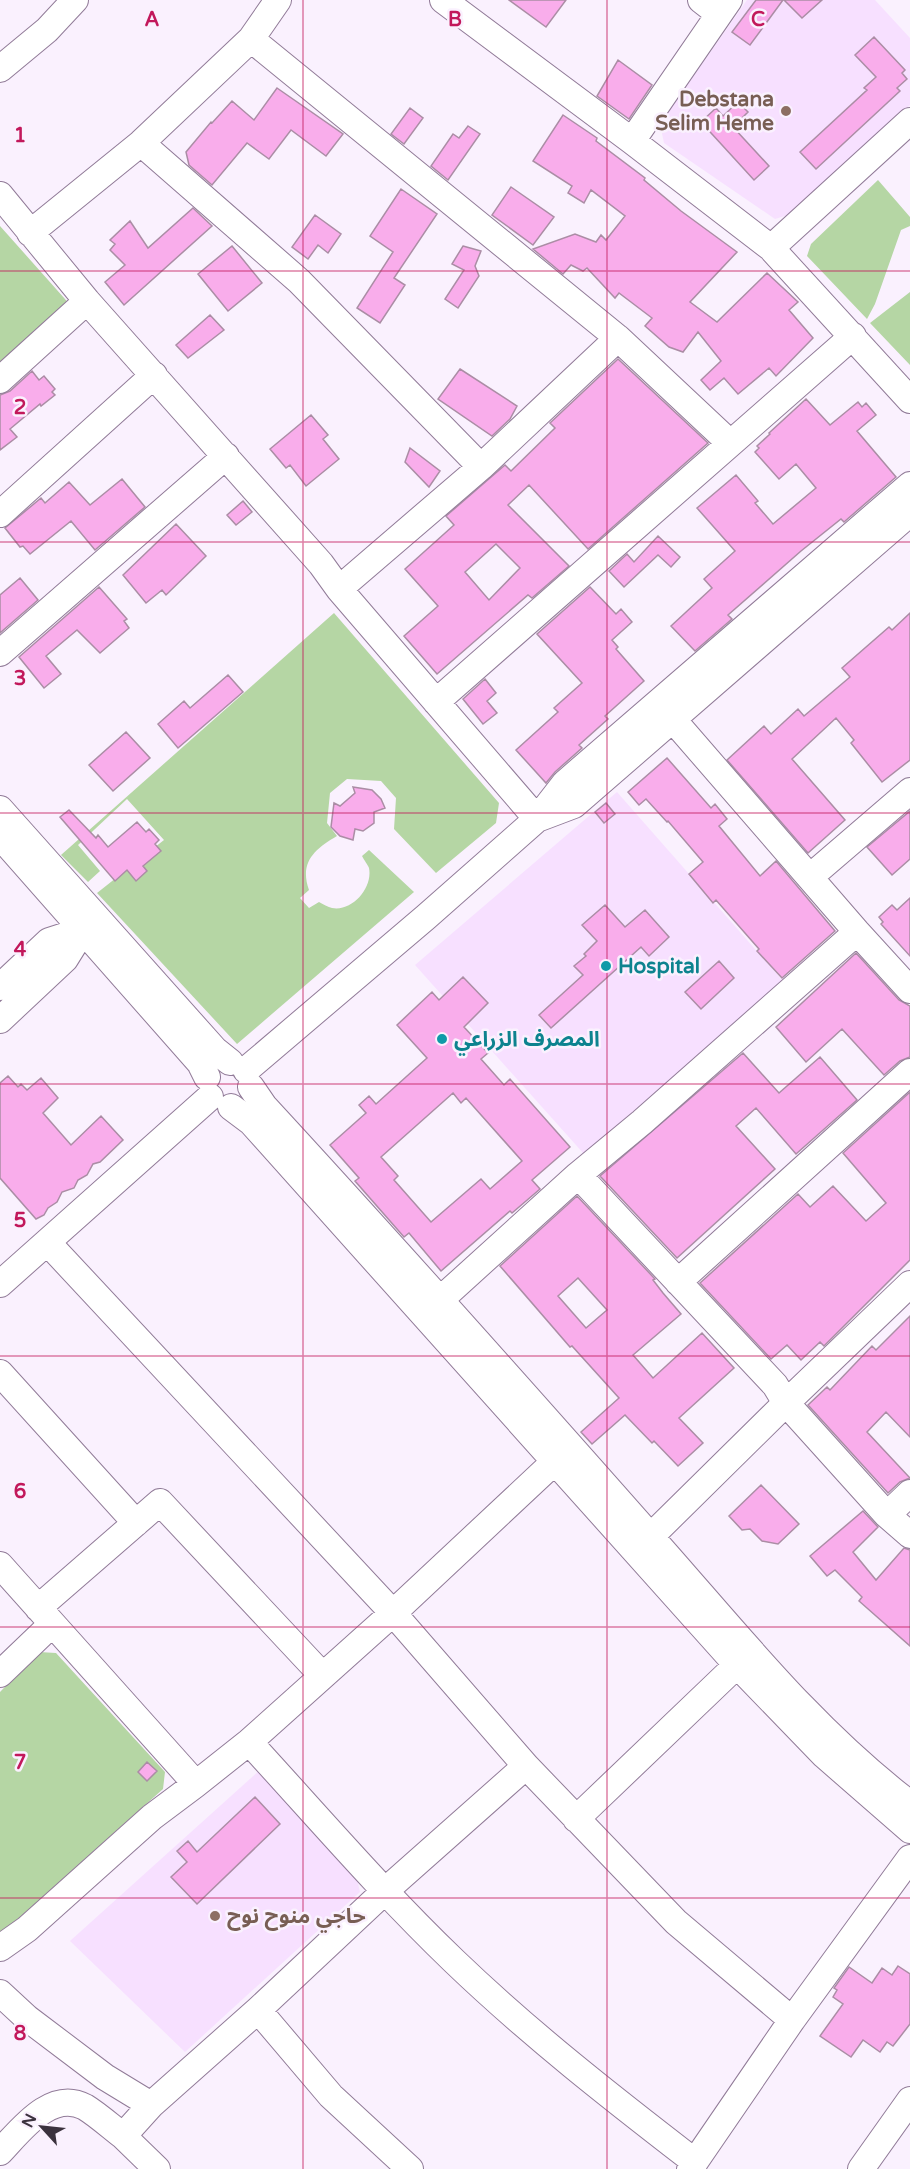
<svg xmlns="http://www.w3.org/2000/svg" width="910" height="2169" viewBox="0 0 910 2169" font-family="'Varela Round','Noto Sans Arabic',sans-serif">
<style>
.built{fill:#f7e0ff}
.green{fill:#b5d6a4}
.building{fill:#f9adeb;stroke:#ab8da5;stroke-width:1.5;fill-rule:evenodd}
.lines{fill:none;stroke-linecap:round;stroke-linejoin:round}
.minor-casing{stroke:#917b98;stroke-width:28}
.minor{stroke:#fff;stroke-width:26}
.grid{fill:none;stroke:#c2185b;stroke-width:1.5;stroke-opacity:0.55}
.education-dot{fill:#8d6e63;stroke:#faf1fe;stroke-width:2}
.culture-dot{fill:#0f9aa8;stroke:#faf1fe;stroke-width:2}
.labels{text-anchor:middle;stroke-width:5;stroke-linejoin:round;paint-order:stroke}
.education-label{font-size:21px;font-weight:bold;fill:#785e54;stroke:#faf1fe;text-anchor:end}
.culture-label{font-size:21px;font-weight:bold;fill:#0d838f;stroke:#faf1fe;text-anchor:start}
.grid-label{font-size:20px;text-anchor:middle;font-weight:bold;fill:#c2185b;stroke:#faf1fe;stroke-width:5;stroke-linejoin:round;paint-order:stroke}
</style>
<rect width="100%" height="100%" fill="#faf1fe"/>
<!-- built -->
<path class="built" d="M747 0H784L802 18 822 0H875L910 38V105L788 215 775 219 664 143 660 124Z
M617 792 783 981 584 1154 415 965Z
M261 1769 356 1875 360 1892 185 2052 70 1941Z"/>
<!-- green -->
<path class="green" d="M878 180 910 217V226L901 230 875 304 867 319 807 256 811 244Z
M0 226 73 308 0 372Z
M910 292V365L870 323Z
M334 613 499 803 496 823 436 873 394 829 396 798 381 781 347 779 330 793 327 823 337 836C315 849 299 862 309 890L300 898 309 908 319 902C323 904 328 907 332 908 352 912 373 888 369 868 368 865 364 860 362 856L369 850 414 892 237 1044 97 893 164 840 127 799 78 845 100 871 88 882 61 855Z
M39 1652 56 1653 165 1772 163 1789 5 1931H0V1692Z"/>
<!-- building -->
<path class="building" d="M509 0H566L546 27Z
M756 0H783L750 45 732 32Z
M784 0H822L802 18Z
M874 37 905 70 902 73 907 79 897 88 900 91 816 169 800 152 867 90 864 88 876 77 855 55Z
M618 60 652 85 629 119 597 96Z
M277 88 343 134 326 156 291 130 269 159 247 143 212 185 189 165 186 152 211 122 212 123 232 101 254 120Z
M738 102 748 112 733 127 769 166 754 180 701 122 716 108 723 116Z
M410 108 423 118 404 144 391 134Z
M563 115 597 138 596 141 645 178 644 180 681 211 737 252 690 302 717 322 767 273 798 302 789 310 813 338 776 376 769 368 738 394 724 378 710 390 701 380 721 361 698 332 683 352 669 347 645 326 652 318 619 293 615 298 587 268 583 271 571 265 563 274 533 249 575 234 596 242 601 235 606 240 625 216 591 190 584 203 568 193 572 186 533 161Z
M468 126 480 134 448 180 431 166 453 134 459 138Z
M511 187 554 217 533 245 492 215Z
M401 189 437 214 394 278 405 285 380 323 357 308 393 252 370 236Z
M193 208 212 226 124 305 105 282 125 265 110 250 115 244 110 240 130 221 148 248Z
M315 215 341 234 328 253 318 245 308 259 292 247Z
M232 246 262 283 228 311 198 274Z
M463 246 481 251 475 266 479 276 458 308 445 299 464 270 452 264Z
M210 315 224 330 188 358 176 345Z
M618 359 708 443 588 549 529 485 508 505 569 566 532 598 528 595 437 674 404 636 438 606 405 569 454 525 446 516 505 465 511 471 555 428 550 423ZM496 544 520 568 489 600 465 572Z
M460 369 517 406 510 419 492 436 438 399Z
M32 371 39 380 44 376 55 389 52 392 55 395 41 406 40 404 10 429 17 437 0 450V395L10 391Z
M806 399 830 425 858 402 862 407 866 403 876 415 857 431 896 477 844 522 841 519 801 551 728 615 732 619 695 651 671 626 712 588 704 579 735 551 697 508 736 475 758 501 755 503 773 524 816 488 796 464 779 479 755 452 759 448 757 446 770 434 769 433Z
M311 415 328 435 323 439 339 459 306 486 290 465 286 468 270 449Z
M410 448 440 471 429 487 405 462Z
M122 479 145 507 95 550 71 521 30 554 23 546 20 547 5 528 41 498 45 503 69 482 90 505Z
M243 501 252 512 236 525 227 515Z
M176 524 206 556 166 595 162 590 146 603 123 575Z
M658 536 680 557 671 567 658 555 624 587 609 571 627 554 634 562Z
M20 578 38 600 0 633V595Z
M99 587 127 619 124 621 129 628 100 653 77 630 46 656 61 674 44 688 19 657Z
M590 587 616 614 621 609 632 622 612 640 618 647 616 649 644 681 605 716 608 719 579 745 582 748 555 772 546 783 516 750 558 712 554 708 582 683 537 634Z
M910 613V760L882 782 851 743 854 740 836 718 792 759 845 820 808 853 727 760 764 726 771 734 798 709 804 716 850 677 842 668 889 627 892 630Z
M228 675 243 692 178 748 158 724 184 701 190 708Z
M485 679 496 693 487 701 497 713 483 724 463 699Z
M126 732 150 758 113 791 89 765Z
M667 758 711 808 715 804 727 819 719 826 760 876 776 861 835 931 782 978 757 951 759 949 716 900 713 903 689 874 703 862 668 821 667 822 646 799 639 805 628 792Z
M353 787 372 790 381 799 385 808 374 812V823L363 831 355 829 353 840 340 836 331 827 334 803 340 806 355 793Z
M606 803 615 814 604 823 595 812Z
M69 810 96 838 98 835 108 847 137 822 146 832 149 829 159 840 155 844 161 851 143 866 147 871 136 881 127 870 115 881 60 817Z
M910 811V859L892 875 867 847Z
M910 898V956L881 924 883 922 879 917 892 905 897 910Z
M605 905 625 927 645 910 669 937 649 956 641 947 551 1028 539 1015 583 975 574 966 586 956 584 954 597 941 582 925Z
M856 953 899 1000 910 1006V1057L900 1061 884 1075 842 1029 806 1062 776 1027Z
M719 961 734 978 701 1009 685 992Z
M463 977 488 1003 464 1027 488 1053 481 1059 504 1085 510 1079 570 1147 532 1180 540 1189 512 1213 510 1211 441 1271 409 1233 404 1237 355 1181 359 1178 330 1145 366 1113 359 1105 369 1096 376 1104 427 1058 397 1025 432 992 439 1000ZM453 1093 461 1103 466 1098 522 1161 490 1189 481 1179 431 1222 394 1180 398 1176 381 1157Z
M743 1053 779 1093 820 1057 857 1100 796 1154 756 1108 736 1126 775 1169 677 1258 600 1176Z
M8 1076 18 1087 21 1084 27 1090 41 1078 58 1098 43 1113 71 1145 101 1116 123 1140 100 1162 93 1164 87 1175 78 1180 74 1188 62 1192 57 1202 48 1208 44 1215 36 1219 0 1178V1083Z
M910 1092V1260L824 1346 820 1342 801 1360 787 1345 771 1359 700 1283 798 1194 810 1207 833 1186 866 1221 886 1203 843 1153Z
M577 1196 655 1279 653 1280 663 1293 681 1314 633 1355 653 1378 702 1333 734 1368 679 1418 703 1443 678 1466 654 1441 652 1443 625 1415 592 1444 581 1432 619 1398 572 1346 570 1347 500 1266ZM578 1278 607 1310 586 1328 558 1296Z
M910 1316V1437L886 1412 867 1432 910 1478 900 1482 888 1493 808 1405 827 1387 830 1390 872 1346 876 1350Z
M761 1485 799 1524 778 1544 762 1541 750 1529 742 1530 729 1516Z
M863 1511 878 1527 853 1552 876 1580 904 1548 910 1550V1646L859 1601 862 1597 835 1570 827 1576 810 1556Z
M147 1762 157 1771 147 1781 138 1772Z
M255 1797 280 1824 197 1904 171 1877 187 1862 177 1851 188 1841 197 1852Z
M898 1966 910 1974V2024L893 2046 887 2042 880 2052 863 2040 851 2057 820 2036 843 2004 833 1997 837 1990 834 1988 849 1967 872 1983 882 1968 892 1975Z"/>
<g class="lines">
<!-- minor casing -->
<g class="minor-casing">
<path id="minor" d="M443 0 632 141 771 248 910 400
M701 0 719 14
M251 39 618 338 730 443
M0 69 47 30 75 0
M632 141 729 0
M141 143 299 281 481 467
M0 195 87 301 321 564 339 589 537 819
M30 233 141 143 251 39 278 0
M771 248 910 121
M0 380 87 301
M0 514 154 375
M339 589 481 467 618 338
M0 653 226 456
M436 702 853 336
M662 707 857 932 910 990
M0 809 215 1050 230 1062
M537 819 574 805 910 513
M0 836 200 1063 207 1077
M810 877 910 791
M0 987 49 941 83 930
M0 1020 65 959 83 930 96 919
M246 1070 426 917 537 819 565 783 910 485
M251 1087 264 1106C395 1248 523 1392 651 1537 734 1630 810 1728 910 1804
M231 1107 251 1122 737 1665 824 1755 910 1830
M578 1175 775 1385 786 1403 887 1515 910 1535
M48 1243 393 1613 526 1766 385 1891 258 2010 331 2096 410 2169
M678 1282 910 1072
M0 1284 210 1097
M440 1300 578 1175 642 1122 857 932
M0 1373 136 1523
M887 1515 910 1493
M639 1548 786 1403 910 1284
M0 1565 196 1784 249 1742 393 1613 566 1451
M38 1608 160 1502 322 1675
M0 1674 51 1625
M249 1742C317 1816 382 1892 454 1961 530 2034 612 2098 695 2162
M526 1766 676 1922 792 2020
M576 1819 737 1665
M0 1948 27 1929 152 1817 196 1784
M0 1993 27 2018 105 2077 151 2105
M0 2152C21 2130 51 2089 85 2107 98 2115 110 2126 123 2136
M157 2169 123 2136 151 2105 258 2010
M690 2169 792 2020 910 1858
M861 2169 910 2100"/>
</g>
<!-- minor -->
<use href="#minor" class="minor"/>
</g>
<!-- grid -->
<path class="grid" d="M303 0V2169M607 0V2169M0 271H910M0 542H910M0 813H910M0 1084H910M0 1356H910M0 1627H910M0 1898H910"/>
<!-- markers -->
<g class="education-dot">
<circle cx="786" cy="111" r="6"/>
<circle cx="215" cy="1916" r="6"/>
</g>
<g class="culture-dot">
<circle cx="606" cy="966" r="6"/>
<circle cx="442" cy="1039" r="6"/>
</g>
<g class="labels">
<!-- education labels -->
<g class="education-label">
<text x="774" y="106">Debstana<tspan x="774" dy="24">Selim Heme</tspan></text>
<text x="227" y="1923" text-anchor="start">حاجي منوح نوح</text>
</g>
<!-- culture labels -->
<g class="culture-label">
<text x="618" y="973">Hospital</text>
<text x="454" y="1046">المصرف الزراعي</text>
</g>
</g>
<g class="grid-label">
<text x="152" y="26">A</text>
<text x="455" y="26">B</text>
<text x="758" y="26">C</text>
<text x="20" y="142">1</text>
<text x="20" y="414">2</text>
<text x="20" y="685">3</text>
<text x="20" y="956">4</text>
<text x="20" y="1227">5</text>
<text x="20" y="1498">6</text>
<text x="20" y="1769">7</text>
<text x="20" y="2040">8</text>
</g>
<!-- north arrow -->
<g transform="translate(42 2127) rotate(297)" stroke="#faf1fe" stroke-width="4.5" paint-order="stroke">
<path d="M0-4.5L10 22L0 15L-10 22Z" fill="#3b323e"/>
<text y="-9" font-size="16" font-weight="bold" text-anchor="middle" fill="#3b323e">N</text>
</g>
</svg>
